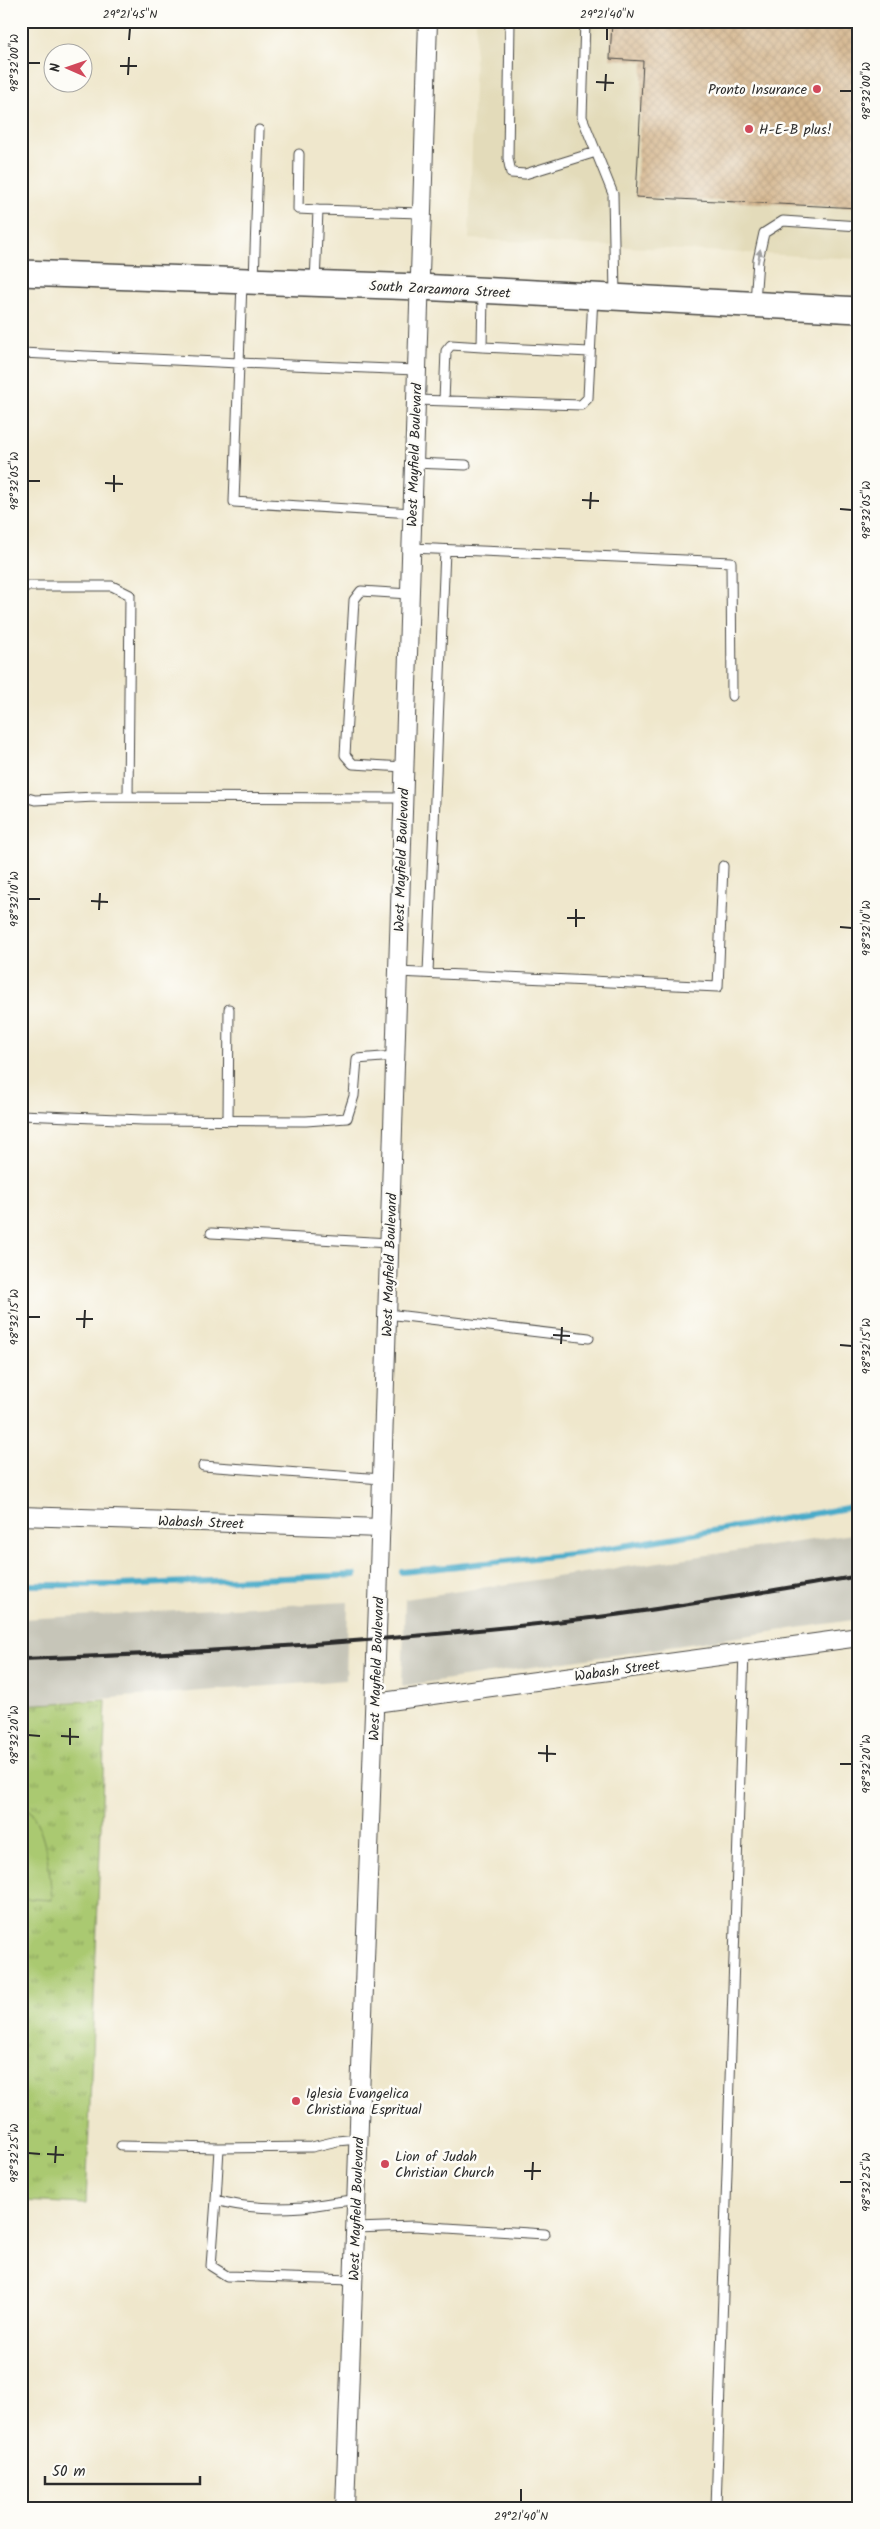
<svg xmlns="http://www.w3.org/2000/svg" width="880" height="2529" viewBox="0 0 880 2529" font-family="Kalam,sans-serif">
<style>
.built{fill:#e3dbba}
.railway{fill:#c6c5b8}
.park{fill:url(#park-tufts);stroke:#6a7a4e}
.pitch{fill:#aac971;stroke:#6a7a4e}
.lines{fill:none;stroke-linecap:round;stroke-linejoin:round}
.stream{stroke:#49abc9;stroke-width:6}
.building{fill:url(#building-cross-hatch)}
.lane-casing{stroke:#484743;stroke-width:11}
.street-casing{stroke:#484743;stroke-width:20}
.secondary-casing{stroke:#484743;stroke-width:28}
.lane{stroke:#fff;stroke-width:9}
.street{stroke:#fff;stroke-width:18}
.secondary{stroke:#fff;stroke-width:25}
.rail{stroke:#2b2b2b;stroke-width:4}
.oneway{fill:#a0a0a0}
.ticks{fill:none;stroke:#2b2b2b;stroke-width:2}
.poi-dot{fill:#d1495b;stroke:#fdfcf7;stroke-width:2}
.labels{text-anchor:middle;stroke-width:5;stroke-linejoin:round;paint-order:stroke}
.poi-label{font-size:14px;fill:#2b2b2b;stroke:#fdfcf7;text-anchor:start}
.street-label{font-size:14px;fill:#2b2b2b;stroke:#fdfcf7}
.neatline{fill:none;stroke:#2b2b2b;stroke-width:2}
.ticks-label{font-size:12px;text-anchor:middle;fill:#2b2b2b}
</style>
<defs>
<pattern id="park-tufts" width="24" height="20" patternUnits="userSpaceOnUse" patternTransform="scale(1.25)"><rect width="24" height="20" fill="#aac971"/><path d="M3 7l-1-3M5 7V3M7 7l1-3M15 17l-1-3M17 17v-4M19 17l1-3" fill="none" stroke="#8ba35d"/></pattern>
<pattern id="building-cross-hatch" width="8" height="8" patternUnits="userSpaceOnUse" patternTransform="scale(1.25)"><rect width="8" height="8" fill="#d6b891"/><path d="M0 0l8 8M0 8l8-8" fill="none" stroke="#b89e7d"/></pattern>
</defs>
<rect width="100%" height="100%" fill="#fdfcf7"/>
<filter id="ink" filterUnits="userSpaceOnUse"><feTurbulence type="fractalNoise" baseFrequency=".02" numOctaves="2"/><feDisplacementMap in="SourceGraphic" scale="10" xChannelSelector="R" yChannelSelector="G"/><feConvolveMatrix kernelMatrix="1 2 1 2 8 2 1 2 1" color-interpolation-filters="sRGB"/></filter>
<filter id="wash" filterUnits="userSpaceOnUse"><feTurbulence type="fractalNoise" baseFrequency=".0096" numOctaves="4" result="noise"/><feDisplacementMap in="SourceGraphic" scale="20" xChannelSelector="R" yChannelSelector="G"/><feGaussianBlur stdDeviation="1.12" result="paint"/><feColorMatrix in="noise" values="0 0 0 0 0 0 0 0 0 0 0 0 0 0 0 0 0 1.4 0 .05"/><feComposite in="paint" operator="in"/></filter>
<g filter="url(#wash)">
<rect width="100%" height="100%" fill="#efe7cc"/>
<!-- built -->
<path class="built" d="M476 21H859V259L469 239Z"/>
<!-- railway -->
<path class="railway" d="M859 1533V1619L402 1686 405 1599Z
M348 1602 346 1680 21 1705V1619Z"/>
<!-- park -->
<path class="park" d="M106 1700 86 2204 21 2201V1705Z"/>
<!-- pitch -->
<path class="pitch" d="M21 1800C47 1826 49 1866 52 1900L21 1898Z"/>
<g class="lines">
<!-- stream -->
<path class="stream" d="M402 1572 581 1553 859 1506
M21 1585H119L355 1575"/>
</g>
<g id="blocks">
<!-- building -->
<path class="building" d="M612 21H859V208L636 197 643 61 610 59Z"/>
</g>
</g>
<g filter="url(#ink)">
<use href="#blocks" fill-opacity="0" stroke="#484743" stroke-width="1"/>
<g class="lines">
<!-- lane casing -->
<g class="lane-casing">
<path id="lane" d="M510 21 508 158 511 173 525 174 596 152
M585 21 582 117 613 194 615 295
M299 154 298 209 318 210
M254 281 259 130
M315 283 318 210 421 213
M483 293 482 347 590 352
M755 302 758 260 764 233 783 221 859 226
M21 353 239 363 242 283
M415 400 581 405 588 398 593 296
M444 401 446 351 451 345 482 347
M413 463 466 465
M412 513 234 502 239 363 416 370
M411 548 731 562 732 696
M21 590 24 586H112L130 595 128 797
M404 767 353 764 345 755 354 600 361 591 409 594
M21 796 35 800 95 797 403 798
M398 972 718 987 723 866
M428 973 445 550
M21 1115 143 1120 306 1121 347 1118 354 1096 357 1059 395 1056
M228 1121 229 1009
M211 1233 389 1243
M387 1314 589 1338
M203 1466 382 1479
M121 2146 219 2148
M216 2200 211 2266 227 2276 353 2280
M356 2200C336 2201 321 2205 302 2207 274 2209 243 2208 216 2200L219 2148 312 2147 337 2141 358 2139
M355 2228 414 2226 545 2234
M716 2508 744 1652"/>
</g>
<!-- street casing -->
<g class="street-casing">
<path id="street" d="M21 1516 381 1528
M375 1703 859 1637
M345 2508 378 1603 428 21"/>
</g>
<!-- secondary casing -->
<g class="secondary-casing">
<path id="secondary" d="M21 273 419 287 859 310"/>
</g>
<!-- lane -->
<use href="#lane" class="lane"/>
<!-- street -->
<use href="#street" class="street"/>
<!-- secondary -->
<use href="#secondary" class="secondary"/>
<!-- rail -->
<path class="rail" d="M21 1659C216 1653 406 1640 599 1617 686 1606 773 1590 859 1576"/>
</g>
<!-- one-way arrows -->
<defs><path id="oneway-solid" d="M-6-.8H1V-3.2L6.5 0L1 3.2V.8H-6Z" transform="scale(1.25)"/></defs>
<use class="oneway" href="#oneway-solid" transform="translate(759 256) rotate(-80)"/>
</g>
<!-- ticks -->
<path class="ticks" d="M129 40 130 28M607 40V28M28 63H40M120 66H137M128 75 129 57M596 82 614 83M605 91 606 74M840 91H852M28 481H40M105 483 123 484M114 492V475M582 500 599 501M590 509 591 492M840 509 852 510M28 899H40M91 901 108 902M99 910 100 893M567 918H585M576 927V909M840 927 852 928M28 1317H40M76 1319H93M84 1328 85 1310M553 1335 570 1336M561 1344 562 1327M840 1345 852 1346M28 1735 40 1736M61 1736 79 1737M70 1745V1728M538 1753 556 1754M547 1762V1745M840 1764H852M28 2153 40 2154M47 2154 64 2155M55 2163 56 2146M524 2171H541M532 2180 533 2162M840 2182H852M521 2502V2489"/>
<!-- markers -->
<g class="poi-dot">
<circle cx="817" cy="89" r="5"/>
<circle cx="749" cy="129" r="5"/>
<circle cx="296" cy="2101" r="5"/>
<circle cx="385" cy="2164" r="5"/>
</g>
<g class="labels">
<!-- poi labels -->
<g class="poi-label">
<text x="807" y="94" text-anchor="end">Pronto Insurance</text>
<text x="759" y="134">H-E-B plus!</text>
<text x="306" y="2098">Iglesia Evangelica<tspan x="306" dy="16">Christiana Espritual</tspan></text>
<text x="395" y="2161">Lion of Judah<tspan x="395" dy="16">Christian Church</tspan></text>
</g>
<!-- street labels -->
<g class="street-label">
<text transform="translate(440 289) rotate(3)" y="5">South Zarzamora Street</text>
<text transform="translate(414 455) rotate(-88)" y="5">West Mayfield Boulevard</text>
<text transform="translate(401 860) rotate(-88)" y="5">West Mayfield Boulevard</text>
<text transform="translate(389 1265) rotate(-88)" y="5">West Mayfield Boulevard</text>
<text transform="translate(201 1522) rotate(2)" y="5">Wabash Street</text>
<text transform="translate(376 1669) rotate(-88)" y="5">West Mayfield Boulevard</text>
<text transform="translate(617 1670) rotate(-8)" y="5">Wabash Street</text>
<text transform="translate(356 2209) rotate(-88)" y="5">West Mayfield Boulevard</text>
</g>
</g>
<!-- margin -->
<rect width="880" height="2529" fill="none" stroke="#fdfcf7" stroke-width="55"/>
<!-- north arrow -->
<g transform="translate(68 68) rotate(272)"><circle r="24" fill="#fdfcf7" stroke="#a9a8a5"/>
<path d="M0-4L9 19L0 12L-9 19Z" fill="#d1495b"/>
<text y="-8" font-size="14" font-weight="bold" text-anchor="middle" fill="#2b2b2b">N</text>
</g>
<!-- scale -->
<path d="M45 2476v8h155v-8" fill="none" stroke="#2b2b2b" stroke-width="2.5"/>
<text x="52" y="2476" font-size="15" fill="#2b2b2b" stroke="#fdfcf7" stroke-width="4" paint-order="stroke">50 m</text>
<rect x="28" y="28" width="824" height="2474" class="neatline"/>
<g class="ticks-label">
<text x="130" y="18">29°21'45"N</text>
<text x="607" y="18">29°21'40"N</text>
<text transform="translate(14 63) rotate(-90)" y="4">98°32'00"W</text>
<text transform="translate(866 91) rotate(-90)" y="4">98°32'00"W</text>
<text transform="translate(14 481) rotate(-90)" y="4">98°32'05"W</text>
<text transform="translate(866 510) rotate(-90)" y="4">98°32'05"W</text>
<text transform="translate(14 899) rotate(-90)" y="4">98°32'10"W</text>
<text transform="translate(866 928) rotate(-90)" y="4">98°32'10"W</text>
<text transform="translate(14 1317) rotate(-90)" y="4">98°32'15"W</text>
<text transform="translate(866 1346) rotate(-90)" y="4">98°32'15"W</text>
<text transform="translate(14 1735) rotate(-90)" y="4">98°32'20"W</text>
<text transform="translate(866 1764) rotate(-90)" y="4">98°32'20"W</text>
<text transform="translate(14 2153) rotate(-90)" y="4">98°32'25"W</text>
<text transform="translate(866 2182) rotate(-90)" y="4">98°32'25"W</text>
<text x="521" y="2520">29°21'40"N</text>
</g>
</svg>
